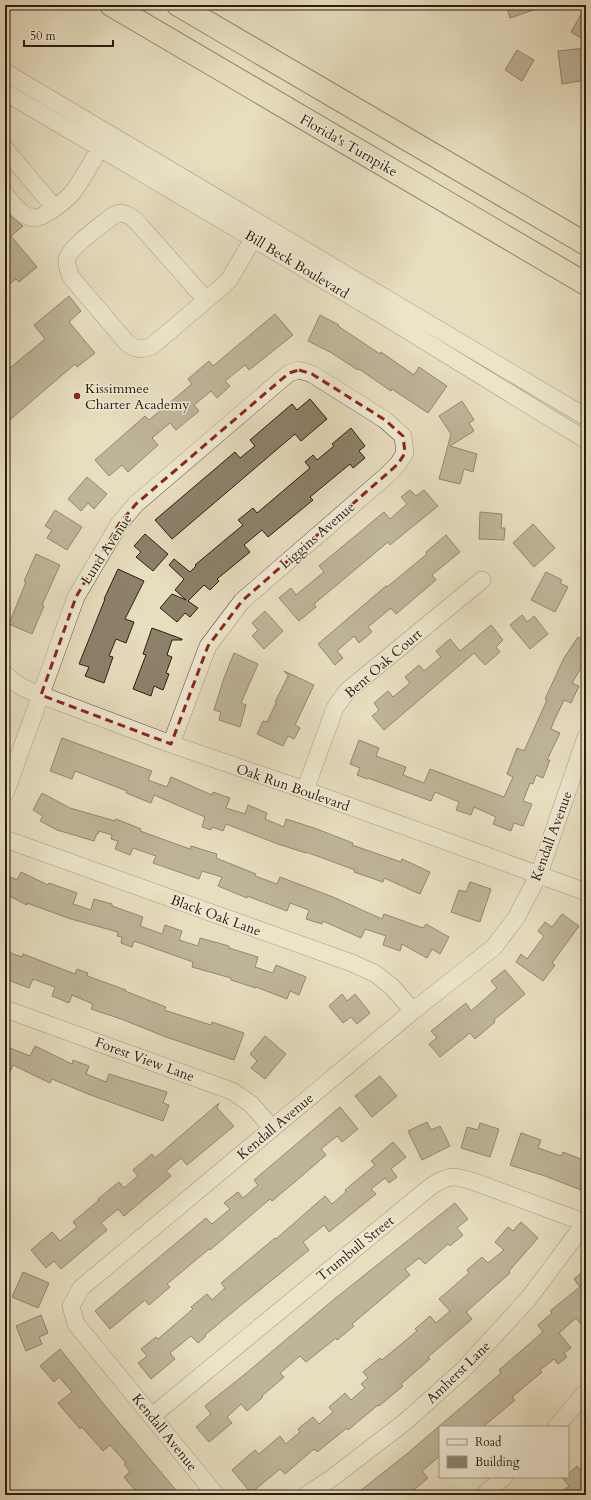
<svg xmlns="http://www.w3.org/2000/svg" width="591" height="1500" viewBox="0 0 591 1500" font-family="Cardo,serif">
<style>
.building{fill:#8d816b;stroke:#2c1c10}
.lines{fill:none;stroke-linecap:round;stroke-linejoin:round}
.minor-casing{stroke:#5b4c3c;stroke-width:18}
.highway-casing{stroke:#2c1c10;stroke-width:24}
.minor{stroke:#efead5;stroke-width:17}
.highway{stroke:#e7debf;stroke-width:22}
.marked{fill:none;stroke:#8f2418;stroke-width:3;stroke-dasharray:8 5;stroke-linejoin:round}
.poi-dot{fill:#8f2418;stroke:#efead5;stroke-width:1.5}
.labels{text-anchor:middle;stroke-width:3;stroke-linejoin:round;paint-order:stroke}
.street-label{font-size:14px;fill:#2c1c10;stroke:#efead5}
.poi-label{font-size:14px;fill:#2c1c10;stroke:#efead5;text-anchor:start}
</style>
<rect width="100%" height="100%" fill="#e7debf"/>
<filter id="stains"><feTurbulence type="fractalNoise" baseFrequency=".005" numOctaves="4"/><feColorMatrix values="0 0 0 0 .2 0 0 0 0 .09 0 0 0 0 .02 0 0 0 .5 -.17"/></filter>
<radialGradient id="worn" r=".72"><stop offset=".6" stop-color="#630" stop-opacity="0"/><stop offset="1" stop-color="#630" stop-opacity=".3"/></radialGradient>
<!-- building -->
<path class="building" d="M506 5H544L545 6 510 18Z
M586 6V41L571 32Z
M586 48V80L562 84 558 51Z
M517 50 534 60 522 81 505 70Z
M5 210 14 219 23 226 11 236 37 267 19 282 16 279 5 288Z
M69 296 81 311 69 322 95 353 77 367 75 364 5 424V372L45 339 34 325Z
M275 314 293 335 249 370 245 365 225 381 230 386 217 398 211 391 194 405 199 411 176 430 170 423 152 438 158 445 128 472 122 465 109 476 95 460 145 416 149 420 192 384 188 379 209 361 213 366Z
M320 315 339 325 338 326 380 354 381 352 414 375 419 367 447 386 428 413 392 389 391 391 359 369 358 370 330 352 308 341Z
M310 399 327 419 301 441 295 434 172 539 155 520 235 452 240 458 255 446 250 440 292 404 297 410Z
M462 401 474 420 469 423 474 431 450 446 477 454 473 472 464 469 460 484 439 479 451 434 439 416Z
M351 428 365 446 359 451 365 458 353 468 350 464 310 497 313 500 268 537 262 530 244 545 250 552 217 579 219 581 210 590 204 585 188 601 198 608 190 617 185 613 177 622 160 608 172 594 186 600 175 590 184 579 169 565 174 559 190 572 196 566 195 565 243 525 238 520 253 508 257 513 310 468 305 462 313 455 317 460 334 446 332 444Z
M87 477 107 494 94 509 88 503 81 511 68 499Z
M410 490 416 496 424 490 438 506 390 545 388 542 314 604 316 607 299 621 279 598 291 588 296 595 302 590 324 572 319 566 384 512 390 519 407 504 401 497Z
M55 510 82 527 67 550 47 538 52 530 45 526Z
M480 512 502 514 501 528H505L504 540 479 539Z
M533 524 555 548 534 567 513 543Z
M145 534 168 554 153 571 136 557 141 552 134 546Z
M446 535 460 552 432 575 436 580 396 614 391 608 368 627 372 632 359 643 354 636 337 651 343 658 335 665 318 644 386 586 387 587 427 554 426 552Z
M36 554 60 565 42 605 44 606 32 634 9 624 26 582 24 581Z
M118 569 144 581 125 619 134 622 126 643 116 639 109 656 113 657 104 683 85 676 89 667 79 664 105 599H104Z
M546 572 562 580 560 583 568 587 555 612 531 600Z
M265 611 283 631 264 649 252 636 258 630 252 623Z
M522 615 527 622 534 616 548 634 530 649 510 625Z
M491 625 503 640 496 647 500 652 485 665 474 653 384 730 372 716 379 710 374 703 388 691 393 697 410 683 405 677 419 665 424 671 441 657 436 651 450 639 460 651Z
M152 628 182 639V640H172L167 655 172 657 166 673 169 674 163 690 154 686 151 696 133 689 146 655 143 654Z
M578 637 586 642V660L572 683 579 686 571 703 564 700 554 721 551 729 560 733 547 760H550L543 778 536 775 533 784 530 783 523 801 532 804 523 826 514 823 511 831 493 824 496 817 474 807 471 815 456 810 459 802 435 792 431 801 368 778 367 779 357 775 360 768 350 764 359 740 379 748 376 756 406 767 403 775 424 783 430 769 504 797 513 777 507 774 517 748 524 751 547 700 545 699 564 658Z
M234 653 258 664 241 703 246 705 240 727 219 720 221 712 214 710 224 678Z
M284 671 314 685 295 725 300 728 294 739 288 736 283 746 257 734 263 721 267 722 276 703 275 702 288 676 289 677Z
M62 738 152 771 148 780 167 787 171 777 212 795 213 792 230 798 226 808 245 814 248 805 267 813 265 819 284 827 286 819 314 828 353 843 352 845 401 862 402 859 430 872 420 894 384 878 383 882 354 872 355 870 306 852V853L278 844 226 824 223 831 212 827 211 830 202 827 205 817 154 795 151 803 126 793 127 791 75 771 72 779 50 771Z
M42 793 70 808 115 821 116 819 141 829 140 831 190 849 191 846 217 854 216 858 256 874 255 876 277 884 280 877 333 897 382 919 384 914 423 928 426 924 449 937 440 954 432 949 427 958 402 944 400 951 383 945 386 936 365 929 361 938 323 921 322 924 306 919 309 910 290 903 287 911 247 896V898L218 886 222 877 202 871 199 879 153 863 156 856 133 848 130 855 115 849 118 841 111 839 112 835 99 831 98 834 97 833 94 841 57 830 40 821 43 816 33 810Z
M21 872 48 885 49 883 77 893 73 904 91 910 94 899 112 904V906L143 917 140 926 162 934 165 925 182 931 179 940 198 946 200 938 229 946V948L258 957 255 967 273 973 276 965 306 977 299 995 290 991 287 999 256 987V988L231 980V978L192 967 193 962 134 941 132 947 121 943 122 937 117 936 118 932 71 919 27 903V905L5 894V891L11 877 17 880Z
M470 882 491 889 480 922 451 912 459 890 466 892Z
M562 914 579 926 552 963 555 965 543 981 516 962 521 954 527 959 544 936 538 931 545 922 552 927Z
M5 951 22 957 23 954 75 974 77 969 88 973 87 976 126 990 125 991 166 1007 164 1010 211 1025 212 1022 244 1033 234 1060 166 1037 121 1019 91 1009 93 1004 72 995 69 1003 52 996 55 987 33 979 29 988 5 979Z
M505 970 525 994 494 1020 495 1022 475 1039 470 1033 440 1057 429 1044 437 1038 431 1031 466 1003 471 1011 497 988 491 981Z
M342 994 347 1001 355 994 370 1013 357 1024 351 1017 343 1023 329 1006Z
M265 1036 286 1054 265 1079 251 1068 257 1061 250 1054Z
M5 1046 30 1056 35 1046 72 1064 73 1060 89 1066 86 1074 106 1082 109 1074 167 1092 163 1103 169 1105 163 1121 88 1094 52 1079 50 1083 13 1065 5 1083Z
M380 1076 397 1096 372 1117 355 1096Z
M219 1103 217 1108 234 1126 187 1165 181 1158 166 1171 171 1176 124 1216 118 1209 101 1223 107 1230 61 1269 54 1261 46 1268 31 1250 52 1232 60 1241 77 1227 73 1222 99 1200 98 1199 119 1182 124 1188 138 1176 133 1170 152 1154 155 1158Z
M340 1107 358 1129 342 1142 337 1136 321 1149 326 1155 296 1181 272 1201 270 1199 210 1250 209 1249 167 1284 170 1287 149 1305 145 1300 110 1329 95 1311 206 1218 212 1224 230 1209 224 1203 238 1192 243 1198 258 1185 254 1180Z
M427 1122 431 1130 440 1126 450 1146 422 1160 408 1131Z
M480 1123 499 1129 490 1157 461 1148 467 1127 478 1130Z
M521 1133 541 1140 538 1148 561 1156 563 1152 586 1161V1178L581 1190 545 1176 510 1165Z
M393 1142 406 1157 391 1169 397 1177 389 1183 385 1178 371 1189 376 1194 329 1232 324 1225 303 1242 309 1250 240 1306 205 1335 206 1336 198 1343 191 1336 170 1353 175 1359 151 1379 138 1363 147 1356 141 1349 156 1337 158 1339 193 1309 191 1307 207 1294 212 1300 225 1288 221 1283 275 1238 276 1239 325 1196 332 1204 346 1192 345 1190 375 1165 371 1161Z
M455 1203 468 1219 457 1228 463 1235 450 1246 448 1244 425 1264 419 1258 405 1269 410 1275 352 1324 354 1326 337 1340 336 1338 306 1362 300 1356 280 1373 284 1377 262 1396 263 1397 247 1411 241 1404 227 1417 232 1423 209 1442 196 1427 211 1414 205 1406 244 1375 332 1301Z
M521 1222 538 1238 509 1271 510 1273 466 1312 472 1319 428 1357 430 1359 401 1384 403 1386 379 1406 378 1405 348 1430 347 1428 317 1452 314 1449 285 1474 280 1469 251 1493 232 1470 255 1450 259 1454 280 1436 286 1444 300 1432 298 1429 313 1417 319 1424 333 1412 329 1407 345 1393 351 1400 365 1388 361 1384 368 1378 363 1372 380 1358 382 1360 417 1331 415 1329 430 1316 436 1323 450 1311 439 1299 469 1273 467 1270 482 1257 488 1263 504 1250 495 1242 508 1227 513 1231Z
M586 1269V1330L576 1318 559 1333 571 1348 564 1353 567 1357 558 1364 554 1359 540 1370 542 1372 512 1397 515 1400 483 1427H440V1456L422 1471 428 1478 408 1495H355L408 1453 472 1398 501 1373 499 1370 543 1332 538 1325 552 1313 550 1311 580 1287 574 1279Z
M23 1272 49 1283 38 1308 12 1297Z
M41 1315 48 1333 39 1337 42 1344 26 1351 16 1326Z
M60 1349 106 1407 180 1495H139L124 1477 130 1472 124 1464 126 1463 110 1445 103 1451 82 1427 80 1429 58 1403 72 1392 59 1377 54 1382 40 1366Z
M577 1466 586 1476V1492L582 1495H558L569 1486 563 1479 568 1477V1474Z"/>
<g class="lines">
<!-- minor casing -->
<g class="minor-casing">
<path id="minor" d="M5 72 586 417
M5 92 374 310 586 440
M5 149 54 207
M5 194C12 203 21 216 33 218 43 219 65 201 72 193 81 182 92 161 100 148
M206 300 138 223C129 214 120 209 110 218 100 226 69 248 67 259 66 265 69 271 71 277L127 343C136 350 142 350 152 346L225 284 229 280 253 239
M5 674C15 685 27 690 41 695L171 744 305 790 586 892
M305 790 335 708 347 691 482 580
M5 794 76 597 119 524 136 504 289 373 299 370 312 374 385 420 403 436 405 453 398 464 386 476 242 601 208 646 171 744
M5 839 352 963 376 974 392 987 413 1011
M5 1009 232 1091 251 1104 272 1128
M152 1416 430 1187C448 1175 453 1175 472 1181L586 1223
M556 1427 586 1392
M216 1495 76 1324 71 1306 81 1288 413 1011 494 947 516 918 539 874 586 737
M306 1495 332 1478 405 1422 463 1370 529 1298 585 1223
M484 1495 504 1477"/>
</g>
<!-- highway casing -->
<g class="highway-casing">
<path id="highway" d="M111 5 586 284
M178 5 586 244"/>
</g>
<!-- minor -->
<use href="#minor" class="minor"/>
<!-- highway -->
<use href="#highway" class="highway"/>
</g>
<!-- marked area -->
<path d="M0 0H591V1500H0ZM299 370 312 374 385 420 403 436 405 453 398 464 242 601 208 646 171 744 41 695 76 597 119 524 136 504 289 373Z" fill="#e7debf" fill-opacity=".55" fill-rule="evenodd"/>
<path class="marked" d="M299 370 312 374 385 420 403 436 405 453 398 464 242 601 208 646 171 744 41 695 76 597 119 524 136 504 289 373Z"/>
<!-- markers -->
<circle class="poi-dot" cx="77" cy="396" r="4"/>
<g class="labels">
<!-- street labels -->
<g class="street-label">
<text transform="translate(349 145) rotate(30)" y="5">Florida's Turnpike</text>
<text transform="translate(297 264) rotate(31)" y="5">Bill Beck Boulevard</text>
<text transform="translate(317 535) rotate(-41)" y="5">Liggins Avenue</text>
<text transform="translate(106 549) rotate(-57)" y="5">Lund Avenue</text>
<text transform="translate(383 663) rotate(-41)" y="5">Bent Oak Court</text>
<text transform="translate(293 787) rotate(19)" y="5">Oak Run Boulevard</text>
<text transform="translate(551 836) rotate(-70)" y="5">Kendall Avenue</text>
<text transform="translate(216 915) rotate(20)" y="5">Black Oak Lane</text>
<text transform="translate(145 1059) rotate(20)" y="5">Forest View Lane</text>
<text transform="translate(275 1126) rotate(-40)" y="5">Kendall Avenue</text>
<text transform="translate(355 1248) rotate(-39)" y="5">Trumbull Street</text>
<text transform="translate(458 1372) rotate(-44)" y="5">Amherst Lane</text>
<text transform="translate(165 1432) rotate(51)" y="5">Kendall Avenue</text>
</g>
<!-- poi labels -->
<g class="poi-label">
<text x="85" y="393">Kissimmee<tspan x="85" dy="16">Charter Academy</tspan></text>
</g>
</g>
<!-- margin -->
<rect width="591" height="1500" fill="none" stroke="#e7debf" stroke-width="20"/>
<rect x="6" y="6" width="579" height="1488" fill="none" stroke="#2c1c10" stroke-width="2"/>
<rect x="10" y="10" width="571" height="1480" fill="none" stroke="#2c1c10"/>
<!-- legend -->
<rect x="439" y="1426" width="130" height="52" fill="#efead5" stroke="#a19886"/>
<rect x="447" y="1439" width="20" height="6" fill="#efead5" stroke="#a19886"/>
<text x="475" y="1446" font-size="12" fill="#2c1c10">Road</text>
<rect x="447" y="1456" width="20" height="12" fill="#8d816b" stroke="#a19886"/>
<text x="475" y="1466" font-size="12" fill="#2c1c10">Building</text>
<!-- scale -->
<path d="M24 40v6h89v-6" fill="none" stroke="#2c1c10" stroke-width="2"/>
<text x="30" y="40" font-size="12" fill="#2c1c10" stroke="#efead5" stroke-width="3" paint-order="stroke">50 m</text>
<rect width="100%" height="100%" filter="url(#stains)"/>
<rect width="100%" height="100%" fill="url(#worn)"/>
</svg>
